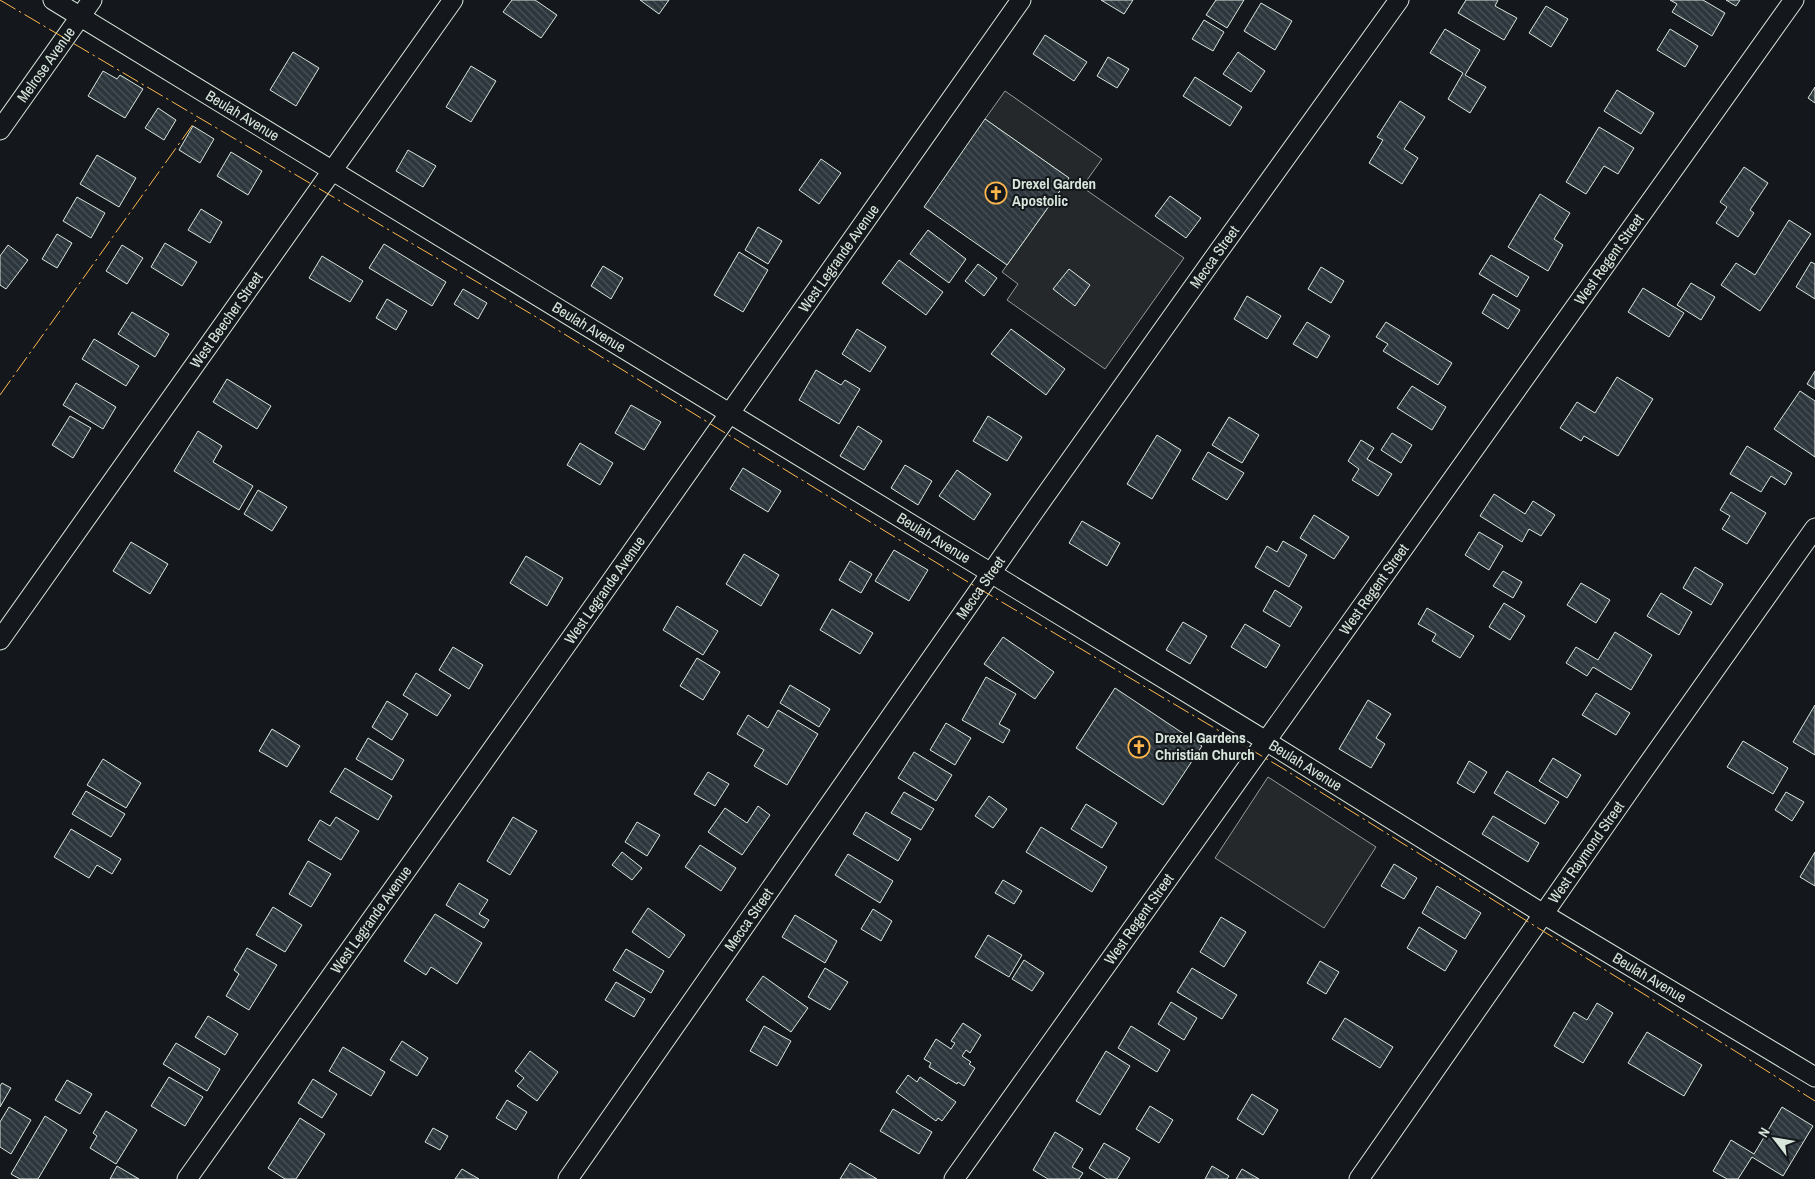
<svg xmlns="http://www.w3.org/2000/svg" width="1815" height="1179" viewBox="0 0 1815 1179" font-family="'Archivo Narrow',sans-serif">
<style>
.parking{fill:#24282b;stroke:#939e99}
.building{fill:url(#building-back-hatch);stroke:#d8e6dc}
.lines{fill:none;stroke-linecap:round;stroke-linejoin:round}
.minor-casing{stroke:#d8e6dc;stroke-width:21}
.minor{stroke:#14181c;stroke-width:19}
.power{stroke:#ffb74d;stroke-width:1;stroke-dasharray:18 4 2.5 4;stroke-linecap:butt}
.labels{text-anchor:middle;stroke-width:4;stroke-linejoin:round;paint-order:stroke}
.street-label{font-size:15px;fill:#d8e6dc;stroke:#14181c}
.poi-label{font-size:15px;font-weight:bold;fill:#d8e6dc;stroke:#14181c;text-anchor:start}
</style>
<defs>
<pattern id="building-back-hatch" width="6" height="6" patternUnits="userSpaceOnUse" patternTransform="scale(1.25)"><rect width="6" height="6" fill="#2c363c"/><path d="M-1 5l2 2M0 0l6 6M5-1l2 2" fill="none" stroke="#4a5358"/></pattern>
</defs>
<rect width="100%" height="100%" fill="#14181c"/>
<!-- parking -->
<path class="parking" d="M1005 91 1102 159 1082 187 1184 258 1105 369 1007 300 1018 284 1002 272 1069 178 985 119Z
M1268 777 1376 847 1324 928 1215 858Z"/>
<!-- building -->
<path class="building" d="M512 0H535L557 15 541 38 503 12Z
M640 0H669L659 14Z
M1101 0H1133L1124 14Z
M1216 0H1244L1227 28 1206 15Z
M1466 0H1498L1495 6 1517 18 1504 40 1458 13Z
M1670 0H1703L1725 13 1712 36 1672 12 1677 4Z
M1726 0H1740L1736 6Z
M1261 3 1292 21 1275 50 1244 31Z
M1546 6 1568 19 1551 47 1529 33Z
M1204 20 1224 32 1213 51 1192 39Z
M1445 29 1480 50 1465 75 1486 87 1470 113 1448 99 1463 73 1430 53Z
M1670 29 1698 46 1685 67 1657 50Z
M1045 35 1087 62 1074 81 1033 54Z
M293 52 319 68 296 106 270 90Z
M1238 52 1265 71 1251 92 1223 74Z
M1108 57 1129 69 1117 88 1097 76Z
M471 66 496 81 471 122 446 107Z
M103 71 117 79 120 75 143 89 125 118 88 96Z
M1195 77 1242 107 1230 126 1183 96Z
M1815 87V103L1808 98Z
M1617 90 1654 113 1641 134 1604 111Z
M1400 101 1425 117 1404 149 1418 158 1402 184 1369 163 1383 140 1377 137Z
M158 108 176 120 164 140 145 128Z
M985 119 1069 178 1007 265 924 207Z
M193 126 214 139 200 163 179 150Z
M1599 127 1634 148 1618 174 1604 166 1586 194 1566 182Z
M408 150 436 166 423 187 396 171Z
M231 152 262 171 248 195 217 176Z
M97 155 136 178 119 207 80 184Z
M821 159 841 173 819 204 799 190Z
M1744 167 1768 183 1750 210 1754 213 1738 237 1716 223 1727 207 1720 202Z
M1540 194 1570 213 1554 239 1563 245 1548 271 1508 247Z
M1170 196 1201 218 1186 238 1155 216Z
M77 197 105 213 91 238 63 221Z
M201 209 222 222 210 243 188 230Z
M1789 220 1811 234 1760 311 1721 285 1736 263 1755 275Z
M758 227 782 241 768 264 745 250Z
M928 230 966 259 949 283 910 254Z
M57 234 72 243 57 268 42 259Z
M165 243 197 262 182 286 151 267Z
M384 244 446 282 432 306 369 268Z
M8 245 28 260 6 289 0 285V256Z
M122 245 143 258 127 284 106 271Z
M739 252 768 270 743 312 714 295Z
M1491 255 1529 277 1517 297 1479 274Z
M322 256 363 281 350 302 309 278Z
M899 260 943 292 926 315 882 283Z
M1811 262 1815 264V299L1796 287Z
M978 264 997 278 984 296 965 281Z
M603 266 623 278 611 299 591 286Z
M1321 267 1344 281 1331 303 1308 289Z
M1069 269 1090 285 1075 306 1053 289Z
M1691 283 1715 297 1701 320 1677 305Z
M1643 288 1684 313 1669 337 1628 312Z
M463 289 487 303 478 319 454 304Z
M1493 294 1520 310 1508 329 1482 313Z
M1247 296 1281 316 1267 339 1234 319Z
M387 299 407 311 396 330 376 318Z
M132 312 169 334 155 357 118 334Z
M1307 322 1330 336 1317 358 1293 344Z
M1386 322 1452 363 1438 385 1383 351 1388 344 1376 337Z
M857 329 886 347 870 372 842 354Z
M1011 329 1065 369 1046 395 991 354Z
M94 339 139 366 126 386 82 359Z
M816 370 841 385 845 380 860 389 839 424 799 400Z
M1815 371V389L1807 384Z
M1617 377 1653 399 1618 456 1584 436 1581 441 1560 428 1577 402 1595 413Z
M227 379 271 406 257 429 213 402Z
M76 383 116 407 103 429 63 405Z
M1412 386 1446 407 1432 430 1397 408Z
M1800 391 1815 401V457L1774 429Z
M631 405 661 422 644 450 615 433Z
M70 416 91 428 73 458 52 445Z
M988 416 1022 437 1007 461 973 441Z
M1229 417 1259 435 1242 463 1212 445Z
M858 426 882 441 864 470 840 456Z
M198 431 222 446 213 462 253 486 239 510 174 471Z
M1392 433 1412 445 1401 463 1381 450Z
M1157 435 1181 450 1152 499 1127 484Z
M1361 440 1374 448 1367 459 1392 474 1378 496 1352 480 1359 469 1348 461Z
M580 443 613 463 600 485 567 465Z
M1747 446 1792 473 1785 485 1771 476 1761 492 1730 474Z
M1208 452 1244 473 1227 500 1192 479Z
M905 465 932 481 918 505 891 488Z
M743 468 781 491 768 512 730 489Z
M957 470 991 494 974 520 939 496Z
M258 490 287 507 272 531 244 514Z
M1731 492 1766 513 1747 544 1722 529 1730 516 1720 510Z
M1494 494 1525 514 1533 501 1555 515 1541 536 1529 529 1522 542 1480 516Z
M1314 515 1349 537 1334 559 1300 538Z
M1082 521 1120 543 1107 566 1069 543Z
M1479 532 1503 546 1489 570 1465 555Z
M1283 541 1307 555 1289 587 1255 567 1267 546 1277 552Z
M131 542 168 564 150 594 113 571Z
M894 550 928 570 909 601 875 581Z
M744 554 779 575 761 606 726 584Z
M526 556 563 578 547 606 510 583Z
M850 561 872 574 861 593 839 580Z
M1695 567 1723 584 1711 605 1683 588Z
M1503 571 1522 582 1513 598 1493 586Z
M1581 583 1610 600 1596 623 1567 605Z
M1275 590 1302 607 1290 627 1263 611Z
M1661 593 1692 612 1679 635 1647 616Z
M1504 603 1525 616 1510 640 1489 627Z
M677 606 718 631 703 655 663 630Z
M1427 608 1474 636 1460 658 1432 641 1436 634 1418 624Z
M832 609 873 633 860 654 820 630Z
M1183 622 1207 636 1190 664 1166 650Z
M1245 624 1280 645 1266 668 1231 647Z
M1615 632 1652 655 1631 690 1593 667 1587 676 1566 663 1576 647 1598 660Z
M1003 637 1054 672 1035 699 984 664Z
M453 647 483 665 469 689 439 670Z
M697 658 720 672 703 700 680 686Z
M416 673 451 695 437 716 403 695Z
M986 677 1016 694 999 724 1010 730 1003 743 962 720Z
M790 685 830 709 819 727 780 703Z
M1115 688 1202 746 1163 805 1076 748Z
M1596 693 1630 713 1616 735 1582 715Z
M1368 700 1391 714 1376 738 1385 744 1371 768 1339 749Z
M387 701 408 714 392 740 372 727Z
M1815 705V755L1793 742Z
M778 710 818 734 787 785 754 766 764 750 737 734 748 715 768 728Z
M946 723 971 738 955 765 930 750Z
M272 729 300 746 287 767 259 751Z
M368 738 404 760 392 780 356 759Z
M1743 741 1788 768 1773 794 1727 767Z
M914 752 952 775 936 801 898 778Z
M1553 758 1581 775 1567 798 1539 781Z
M103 759 141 783 126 808 87 785Z
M1469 761 1487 772 1474 793 1457 783Z
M345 768 392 796 378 820 330 792Z
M1507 771 1559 802 1545 824 1494 793Z
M708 772 729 784 715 806 694 794Z
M86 791 125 814 111 837 72 814Z
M904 792 934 809 921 830 891 813Z
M1786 792 1804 802 1792 821 1775 810Z
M989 796 1007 809 993 828 975 816Z
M1086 804 1117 823 1102 848 1071 829Z
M758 806 770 815 742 855 708 832 725 808 747 823Z
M866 812 911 839 898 861 853 834Z
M1493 816 1539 843 1528 862 1482 834Z
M336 817 359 831 341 860 308 840 320 820 330 826Z
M513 817 537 831 510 875 487 861Z
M637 822 660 835 647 856 625 842Z
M1041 827 1107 867 1092 892 1026 852Z
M71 829 121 859 112 874 97 865 89 878 54 857Z
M700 845 736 868 721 891 685 867Z
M622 852 642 868 632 880 612 865Z
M1815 852V886L1800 877Z
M848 854 893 881 880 903 835 875Z
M308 861 331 874 311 907 289 894Z
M1394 864 1417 878 1404 899 1381 886Z
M1003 880 1022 891 1014 904 995 893Z
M459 883 488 900 479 914 489 920 484 928 446 905Z
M1437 886 1481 913 1465 939 1422 913Z
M273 907 302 925 285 952 256 935Z
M648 908 685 935 669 958 632 932Z
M873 909 892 921 881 941 861 929Z
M435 914 482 943 457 984 431 967 426 975 404 961Z
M795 915 837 941 825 963 782 937Z
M1221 917 1246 932 1224 967 1200 952Z
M1419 927 1457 951 1445 971 1407 948Z
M988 935 1022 955 1009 977 975 957Z
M247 948 277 965 249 1010 226 996 239 974 234 970Z
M626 949 664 971 651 993 613 970Z
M1024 960 1044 973 1032 991 1012 979Z
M1320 961 1339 972 1326 994 1307 983Z
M825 968 848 982 830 1010 808 997Z
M1192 968 1237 995 1222 1019 1177 992Z
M763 976 808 1008 791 1032 746 1000Z
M616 982 645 999 634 1017 605 1000Z
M1171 1002 1197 1018 1184 1040 1158 1024Z
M1597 1003 1613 1013 1583 1063 1554 1046 1574 1012 1587 1020Z
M208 1016 238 1034 225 1055 195 1037Z
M1345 1018 1393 1047 1380 1068 1332 1039Z
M963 1023 981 1035 970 1053 966 1050 962 1056 971 1062 969 1064 975 1068 964 1086 958 1082 957 1084 929 1067 931 1063 924 1059 936 1039 951 1049 955 1043 951 1041Z
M764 1026 791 1041 777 1066 750 1051Z
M1131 1026 1170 1050 1157 1072 1118 1048Z
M1647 1032 1702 1065 1684 1096 1628 1063Z
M402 1041 428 1058 417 1076 390 1060Z
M176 1043 220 1069 207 1091 163 1064Z
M343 1047 385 1072 371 1096 329 1071Z
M530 1051 558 1072 537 1101 517 1086 524 1078 515 1071Z
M1106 1051 1130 1066 1100 1115 1076 1101Z
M908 1075 917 1082 920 1077 956 1102 942 1121 938 1118 936 1121 896 1092Z
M169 1077 203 1097 185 1126 151 1106Z
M313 1079 337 1094 322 1118 298 1103Z
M67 1080 92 1094 80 1114 55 1100Z
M2 1083 11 1088 0 1107V1086Z
M1252 1094 1278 1110 1263 1135 1237 1119Z
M507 1100 527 1112 516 1130 496 1118Z
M1150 1106 1173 1120 1159 1143 1136 1129Z
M9 1107 31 1120 11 1154 0 1147V1122Z
M1782 1107 1813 1126 1783 1176 1752 1157 1738 1179H1727L1713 1171 1731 1140 1754 1154Z
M893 1109 932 1132 919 1154 880 1131Z
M106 1111 137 1130 116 1164 90 1148 97 1136 93 1133Z
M45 1116 67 1130 38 1179H20L11 1174Z
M300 1118 325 1134 296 1179H285L268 1168Z
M433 1128 448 1136 440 1150 425 1142Z
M1055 1132 1083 1149 1072 1167 1083 1173 1079 1179H1048L1033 1170Z
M1104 1143 1130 1158 1117 1179H1107L1089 1168Z
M850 1163 877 1179H840Z
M117 1166 139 1179H110Z
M1212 1166 1229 1176 1227 1179H1205Z
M462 1169 479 1179H455Z
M1242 1169 1259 1179H1236Z"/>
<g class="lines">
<!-- minor casing -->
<g class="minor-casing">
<g id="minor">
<path id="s1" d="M53 0 1266 741 1545 915 1815 1077"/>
<path id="s2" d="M0 130 92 0"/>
<path id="s3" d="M0 640 453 0"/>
<path id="s4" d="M187 1179 543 678 1021 0"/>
<path id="s5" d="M568 1179 1035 510 1216 255 1399 0"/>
<path id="s6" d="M954 1179 1794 0"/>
<path id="s7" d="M1359 1179 1636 781 1815 528"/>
</g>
</g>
<!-- minor -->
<use href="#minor" class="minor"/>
<!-- power -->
<path class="power" d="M0 0 543 321 963 579 1282 768 1815 1101
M0 395 196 120"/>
</g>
<!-- icons -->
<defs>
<g id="church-ring" transform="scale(1.125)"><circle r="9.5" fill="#14181c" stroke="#ffb74d" stroke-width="1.5"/><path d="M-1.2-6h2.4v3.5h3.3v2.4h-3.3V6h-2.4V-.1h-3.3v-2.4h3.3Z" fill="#ffb74d"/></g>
</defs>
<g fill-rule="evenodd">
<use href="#church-ring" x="996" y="193"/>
<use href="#church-ring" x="1139" y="747"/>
</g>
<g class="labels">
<!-- street labels -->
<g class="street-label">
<text dy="5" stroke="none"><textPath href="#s2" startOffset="80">Melrose Avenue</textPath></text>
<text dy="5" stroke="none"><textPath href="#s1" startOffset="222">Beulah Avenue</textPath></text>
<text dy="5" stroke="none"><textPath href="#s5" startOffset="1126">Mecca Street</textPath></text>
<text dy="5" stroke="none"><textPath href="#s4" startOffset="1128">West Legrande Avenue</textPath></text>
<text dy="5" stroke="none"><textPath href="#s6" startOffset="1129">West Regent Street</textPath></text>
<text dy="5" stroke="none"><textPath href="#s3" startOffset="392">West Beecher Street</textPath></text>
<text dy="5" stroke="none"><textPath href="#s1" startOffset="628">Beulah Avenue</textPath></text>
<text dy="5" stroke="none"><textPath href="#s1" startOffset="1032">Beulah Avenue</textPath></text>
<text dy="5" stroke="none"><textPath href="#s5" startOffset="721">Mecca Street</textPath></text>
<text dy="5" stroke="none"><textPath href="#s6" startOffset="724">West Regent Street</textPath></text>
<text dy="5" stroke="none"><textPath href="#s4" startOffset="722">West Legrande Avenue</textPath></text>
<text dy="5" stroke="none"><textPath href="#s1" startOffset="1468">Beulah Avenue</textPath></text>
<text dy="5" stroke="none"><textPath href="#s7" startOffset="398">West Raymond Street</textPath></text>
<text dy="5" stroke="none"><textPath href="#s6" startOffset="319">West Regent Street</textPath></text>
<text dy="5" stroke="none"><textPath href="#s5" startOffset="316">Mecca Street</textPath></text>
<text dy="5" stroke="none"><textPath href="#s4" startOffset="318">West Legrande Avenue</textPath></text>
<text dy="5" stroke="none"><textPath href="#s1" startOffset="1872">Beulah Avenue</textPath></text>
</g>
<!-- poi labels -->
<g class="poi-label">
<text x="1012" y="189">Drexel Garden<tspan x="1012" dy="17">Apostolic</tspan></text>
<text x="1155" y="743">Drexel Gardens<tspan x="1155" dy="17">Christian Church</tspan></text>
</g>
</g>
<!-- north arrow -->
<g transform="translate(1775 1139) rotate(301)" stroke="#14181c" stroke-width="4" paint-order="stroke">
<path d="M0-4L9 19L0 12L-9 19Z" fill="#d8e6dc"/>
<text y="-8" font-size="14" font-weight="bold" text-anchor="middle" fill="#d8e6dc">N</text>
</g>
</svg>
